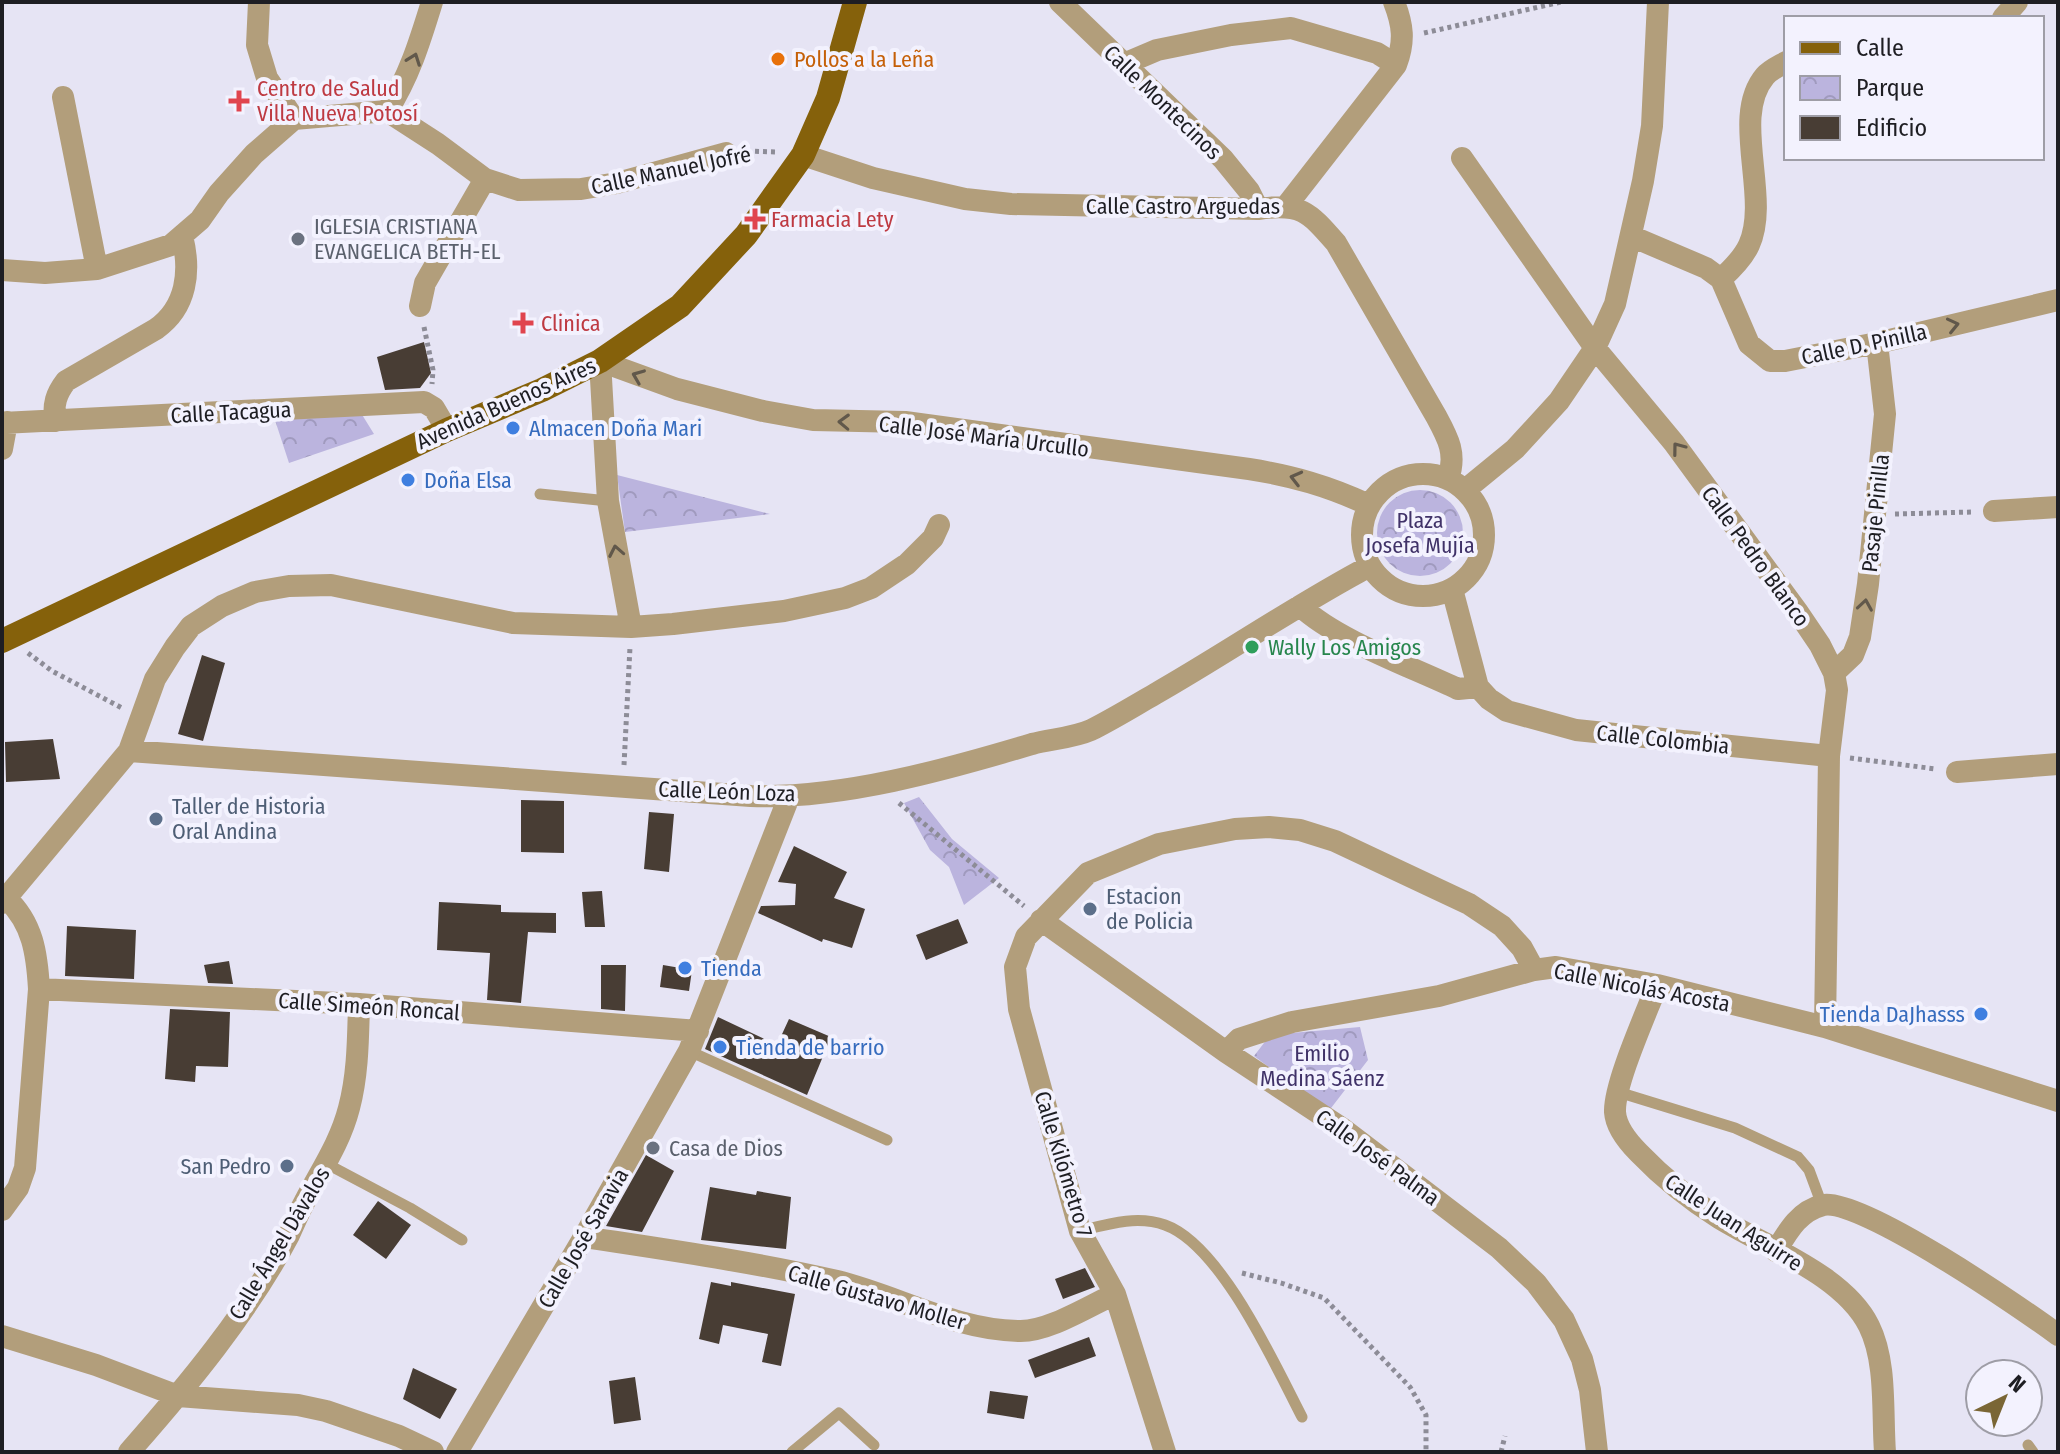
<svg xmlns="http://www.w3.org/2000/svg" width="2060" height="1454" viewBox="0 0 2060 1454" font-family="'Fira Sans Condensed',sans-serif">
<style>
.park{fill:url(#park-crowns)}
.building{fill:#483d34}
.lines{fill:none;stroke-linecap:round;stroke-linejoin:round}
.path{stroke:#8d8c97;stroke-width:5;stroke-dasharray:4 4;stroke-linecap:butt}
.lane{stroke:#b29e7b;stroke-width:11}
.street{stroke:#b29e7b;stroke-width:22}
.primary{stroke:#85610b;stroke-width:24}
.oneway{stroke:#61584b}
.food-dot{fill:#e8710a;stroke:#f3f2fe;stroke-width:3}
.health-dot{fill:#e0444e;stroke:#f3f2fe;stroke-width:3}
.worship-dot{fill:#6b7280;stroke:#f3f2fe;stroke-width:3}
.shop-dot{fill:#3f7fe0;stroke:#f3f2fe;stroke-width:3}
.leisure-dot{fill:#2e9e5b;stroke:#f3f2fe;stroke-width:3}
.service-dot{fill:#5c6f8a;stroke:#f3f2fe;stroke-width:3}
.labels{text-anchor:middle;stroke-width:8;stroke-linejoin:round;paint-order:stroke}
.food-label{font-size:22px;fill:#c56008;stroke:#f3f2fe;text-anchor:start}
.health-label{font-size:22px;fill:#be3a42;stroke:#f3f2fe;text-anchor:start}
.street-label{font-size:22px;fill:#1e1e23;stroke:#f3f2fe}
.worship-label{font-size:22px;fill:#5b616d;stroke:#f3f2fe;text-anchor:start}
.shop-label{font-size:22px;fill:#366cbe;stroke:#f3f2fe;text-anchor:start}
.park-label{font-size:22px;fill:#403268;stroke:#f3f2fe}
.leisure-label{font-size:22px;fill:#27864d;stroke:#f3f2fe;text-anchor:start}
.service-label{font-size:22px;fill:#4e5e75;stroke:#f3f2fe;text-anchor:start}
</style>
<defs>
<pattern id="park-crowns" width="20" height="18" patternUnits="userSpaceOnUse" patternTransform="scale(2)"><rect width="20" height="18" fill="#bbb4de"/><path d="M2 6a3 3 0 1 1 6 0M12 15a3 3 0 1 1 6 0" fill="none" stroke="#a09abe"/></pattern>
</defs>
<rect width="100%" height="100%" fill="#e6e4f4"/>
<!-- park -->
<path class="park" d="M361 413 374 434 289 463 273 414Z
M617 475 770 514 625 532Z
M1377 533a43 43 0 1 1 86 0a43 43 0 1 1-86 0Z
M919 797 952 839 999 878 964 905 949 867 930 850 904 803Z
M1360 1027 1368 1060 1328 1112 1254 1056 1267 1039 1280 1034Z"/>
<!-- building -->
<path class="building" d="M424 342 431 373 420 388 385 390 377 357Z
M202 655 225 663 203 741 178 734Z
M53 739 60 779 6 782 5 742Z
M521 800 564 801V853L521 852Z
M649 812 674 814 669 872 644 869Z
M794 846 847 872 834 898 865 909 852 948 823 939 822 942 758 913 761 906 795 905 796 884 778 882Z
M602 891 605 927H585L582 892Z
M439 902 501 905V912L556 913V933L528 932 521 1003 487 1000 490 953 437 950Z
M958 919 968 943 926 960 916 935Z
M67 926 136 930 134 979 65 976Z
M229 961 233 984 208 983 204 965Z
M601 965H626L625 1011 601 1009Z
M663 965 692 970 689 991 660 987Z
M170 1009 230 1012 228 1067 196 1066 195 1082 165 1079Z
M718 1017 777 1045 789 1019 831 1037 807 1095 705 1049Z
M646 1155 674 1171 642 1232 606 1226Z
M710 1187 756 1195 757 1191 791 1197 786 1249 701 1240Z
M378 1201 411 1225 386 1259 353 1235Z
M1085 1268 1095 1287 1063 1299 1055 1279Z
M711 1282 731 1286V1282L795 1294 781 1366 762 1362 768 1334 723 1325 719 1344 699 1339Z
M1089 1337 1096 1356 1035 1378 1028 1360Z
M413 1368 457 1389 440 1419 403 1399Z
M635 1377 641 1420 614 1424 609 1381Z
M990 1391 1028 1396 1024 1419 987 1413Z"/>
<g class="lines">
<!-- path -->
<path class="path" d="M1424 33 1561 2
M747 151 777 152
M424 327 433 370 432 384
M1895 514 1973 512
M28 653 52 671 122 708
M1850 758 1936 769
M624 765 630 647
M899 803 1024 906
M1242 1273 1281 1283 1324 1298 1410 1387 1426 1415V1452
M1501 1452 1505 1436"/>
<!-- lane -->
<path class="lane" d="M540 494 608 501
M689 1051 887 1140
M1618 1092 1735 1128 1798 1157 1809 1170 1822 1205
M327 1164 410 1208 462 1240
M1080 1231C1108 1224 1137 1215 1165 1225 1221 1245 1275 1365 1302 1417
M2028 1445 2033 1452
M792 1452 839 1413 874 1445"/>
<!-- street -->
<path class="street" d="M259 2 257 45 267 78 294 119
M1060 2 1223 159 1249 191 1258 209
M2003 18 2017 2
M1124 64 1157 50 1231 35 1291 28 1377 53 1396 65
M63 97 97 269
M387 111C409 77 420 41 432 2
M803 155 873 178 965 199 1011 204 1258 209C1301 203 1308 211 1336 243L1436 416C1448 438 1457 454 1448 479
M1462 158 1595 348 1674 443 1797 611 1820 645 1834 673 1837 690 1829 756 1825 1027
M1287 205 1396 65C1405 41 1403 25 1394 2
M1631 236 1706 268 1721 279 1749 344 1770 361H1785L1877 343 2058 300
M2 270 45 273 97 269 171 245 200 220 219 193 254 154 294 119 387 111 438 144 485 179 519 190 581 189 617 183 726 153
M1721 279C1732 269 1743 258 1749 245 1771 197 1730 117 1765 76 1770 70 1779 66 1786 62
M420 306 425 283 485 179
M55 421C53 404 56 394 66 381L156 329C187 307 191 271 182 236
M2 423 424 402 434 408 447 430
M2 449 7 422
M1362 535a61 61 0 1 1 122 0a61 61 0 1 1-122 0Z
M1465 490 1515 449 1559 401 1595 348 1615 304 1643 181 1652 126 1658 2
M1994 511 2058 507
M1452 589 1478 687 1489 699 1507 711 1576 730 1829 756
M1300 606C1338 641 1410 666 1458 689L1478 687
M631 627 608 501 600 361 677 389 763 411 813 420 905 422 1249 469C1293 476 1328 486 1369 505
M1834 673 1853 655 1860 637 1868 584 1885 414 1877 343
M129 751 751 796C842 799 945 770 1032 744 1051 739 1073 738 1091 730 1113 719 1134 706 1155 694 1227 653 1296 605 1370 566
M1957 772 2058 764
M2 903 129 751 155 679 175 647 191 626 222 606 255 592 289 586 331 585 513 623 631 627 673 624 784 611 845 598 871 588 907 564 933 538 939 525
M1041 920 1226 1052 1343 1129 1499 1248 1536 1283 1564 1320 1582 1359 1590 1390 1597 1452
M1657 985C1646 1014 1614 1084 1615 1112 1616 1127 1629 1143 1639 1153 1663 1178 1689 1199 1719 1218 1766 1247 1844 1275 1869 1326 1887 1362 1882 1413 1885 1452
M39 989 359 1004 698 1031
M1226 1052 1239 1039 1292 1022 1439 996 1534 970 1556 967 1657 985 1825 1027 2058 1101
M2 1210 18 1188 25 1168 39 989C37 954 33 923 6 898
M584 1237C669 1250 754 1262 837 1281 898 1296 955 1330 1019 1331 1048 1332 1089 1306 1115 1294
M1776 1251C1788 1231 1799 1211 1823 1205 1860 1197 2023 1309 2058 1335
M2 1336 96 1365 178 1396 298 1405 326 1411 399 1436 433 1452
M129 1452C188 1385 247 1314 289 1235 294 1224 299 1212 305 1201 321 1170 340 1143 349 1108 358 1074 358 1039 359 1004
M457 1452 584 1237 689 1051 789 797
M1165 1452 1115 1294 1080 1231 1019 1009 1015 967 1026 937 1088 873 1159 844 1235 829 1269 827 1300 830 1335 841 1469 904 1502 926 1522 948 1534 970"/>
<!-- primary -->
<path class="primary" d="M2 641 447 430 542 390 600 361 680 306 746 235 803 155 828 98 855 2"/>
</g>
<!-- one-way arrows -->
<defs><path id="oneway-chevron" d="M-2-3.5L2.5 0L-2 3.5" fill="none" stroke-width="1.6" stroke-linecap="round" stroke-linejoin="round" transform="scale(2)"/></defs>
<g class="oneway">
<use href="#oneway-chevron" transform="translate(414 59) rotate(-70)"/>
<use href="#oneway-chevron" transform="translate(1953 325) rotate(-13)"/>
<use href="#oneway-chevron" transform="translate(638 376) rotate(-158)"/>
<use href="#oneway-chevron" transform="translate(844 422) rotate(-178)"/>
<use href="#oneway-chevron" transform="translate(1678 448) rotate(-127)"/>
<use href="#oneway-chevron" transform="translate(1296 478) rotate(-166)"/>
<use href="#oneway-chevron" transform="translate(616 551) rotate(-101)"/>
<use href="#oneway-chevron" transform="translate(1865 605) rotate(-81)"/>
</g>
<!-- markers -->
<circle class="food-dot" cx="778" cy="59" r="8"/>
<g class="health-dot">
<path d="M235 89h8v8h8v8h-8v8h-8v-8h-8v-8h8z"/>
<path d="M751 207h8v8h8v8h-8v8h-8v-8h-8v-8h8z"/>
<path d="M519 311h8v8h8v8h-8v8h-8v-8h-8v-8h8z"/>
</g>
<g class="worship-dot">
<circle cx="298" cy="239" r="8"/>
<circle cx="653" cy="1148" r="8"/>
</g>
<g class="shop-dot">
<circle cx="513" cy="428" r="8"/>
<circle cx="408" cy="480" r="8"/>
<circle cx="685" cy="968" r="8"/>
<circle cx="1981" cy="1014" r="8"/>
<circle cx="720" cy="1047" r="8"/>
</g>
<circle class="leisure-dot" cx="1252" cy="647" r="8"/>
<g class="service-dot">
<circle cx="156" cy="819" r="8"/>
<circle cx="1090" cy="909" r="8"/>
<circle cx="287" cy="1166" r="8"/>
</g>
<g class="labels">
<!-- food labels -->
<g class="food-label">
<text x="794" y="67">Pollos a la Leña</text>
</g>
<!-- health labels -->
<g class="health-label">
<text x="257" y="96">Centro de Salud<tspan x="257" dy="25">Villa Nueva Potosí</tspan></text>
<text x="771" y="227">Farmacia Lety</text>
<text x="541" y="331">Clinica</text>
</g>
<!-- street labels -->
<g class="street-label">
<text transform="translate(1163 102) rotate(44)" y="8">Calle Montecinos</text>
<text transform="translate(671 170) rotate(-12)" y="8">Calle Manuel Jofré</text>
<text x="1183" y="214">Calle Castro Arguedas</text>
<text transform="translate(1864 344) rotate(-12)" y="8">Calle D. Pinilla</text>
<text transform="translate(506 403) rotate(-24)" y="8">Avenida Buenos Aires</text>
<text transform="translate(231 412) rotate(-3)" y="8">Calle Tacagua</text>
<text transform="translate(984 436) rotate(7)" y="8">Calle José María Urcullo</text>
<text transform="translate(1875 513) rotate(-84)" y="8">Pasaje Pinilla</text>
<text transform="translate(1756 556) rotate(54)" y="8">Calle Pedro Blanco</text>
<text transform="translate(1663 739) rotate(6)" y="8">Calle Colombia</text>
<text transform="translate(727 791) rotate(2)" y="8">Calle León Loza</text>
<text transform="translate(1642 987) rotate(11)" y="8">Calle Nicolás Acosta</text>
<text transform="translate(369 1006) rotate(4)" y="8">Calle Simeón Roncal</text>
<text transform="translate(1378 1157) rotate(36)" y="8">Calle José Palma</text>
<text transform="translate(1064 1164) rotate(73)" y="8">Calle Kilómetro 7</text>
<text transform="translate(1734 1222) rotate(33)" y="8">Calle Juan Aguirre</text>
<text transform="translate(583 1238) rotate(-60)" y="8">Calle José Saravia</text>
<text transform="translate(279 1243) rotate(-59)" y="8">Calle Ángel Dávalos</text>
<text transform="translate(877 1297) rotate(16)" y="8">Calle Gustavo Moller</text>
</g>
<!-- worship labels -->
<g class="worship-label">
<text x="314" y="234">IGLESIA CRISTIANA<tspan x="314" dy="25">EVANGELICA BETH-EL</tspan></text>
<text x="669" y="1156">Casa de Dios</text>
</g>
<!-- shop labels -->
<g class="shop-label">
<text x="529" y="436">Almacen Doña Mari</text>
<text x="424" y="488">Doña Elsa</text>
<text x="701" y="976">Tienda</text>
<text x="1965" y="1022" text-anchor="end">Tienda DaJhasss</text>
<text x="736" y="1055">Tienda de barrio</text>
</g>
<!-- park labels -->
<g class="park-label">
<text x="1420" y="528">Plaza<tspan x="1420" dy="25">Josefa Mujía</tspan></text>
<text x="1322" y="1061">Emilio<tspan x="1322" dy="25">Medina Sáenz</tspan></text>
</g>
<!-- leisure labels -->
<g class="leisure-label">
<text x="1268" y="655">Wally Los Amigos</text>
</g>
<!-- service labels -->
<g class="service-label">
<text x="172" y="814">Taller de Historia<tspan x="172" dy="25">Oral Andina</tspan></text>
<text x="1106" y="904">Estacion<tspan x="1106" dy="25">de Policia</tspan></text>
<text x="271" y="1174" text-anchor="end">San Pedro</text>
</g>
</g>
<!-- border -->
<rect width="2060" height="1454" fill="none" stroke="#1e1e23" stroke-width="8"/>
<!-- legend -->
<rect x="1784" y="16" width="260" height="144" fill="#f3f2fe" stroke="#9e9da6" stroke-width="2"/>
<rect x="1800" y="42" width="40" height="12" fill="#85610b" stroke="#9e9da6" stroke-width="2"/>
<text x="1856" y="56" font-size="24" fill="#1e1e23">Calle</text>
<rect x="1800" y="76" width="40" height="24" fill="url(#park-crowns)" stroke="#9e9da6" stroke-width="2"/>
<text x="1856" y="96" font-size="24" fill="#1e1e23">Parque</text>
<rect x="1800" y="116" width="40" height="24" fill="#483d34" stroke="#9e9da6" stroke-width="2"/>
<text x="1856" y="136" font-size="24" fill="#1e1e23">Edificio</text>
<!-- north arrow -->
<g transform="translate(2004 1398) rotate(43)"><circle r="38" fill="#f3f2fe" stroke="#9e9da6" stroke-width="2"/>
<path d="M0-6L14 30L0 20L-14 30Z" fill="#7a6635"/>
<text y="-12" font-size="22" font-weight="bold" text-anchor="middle" fill="#1e1e23">N</text>
</g>
</svg>
